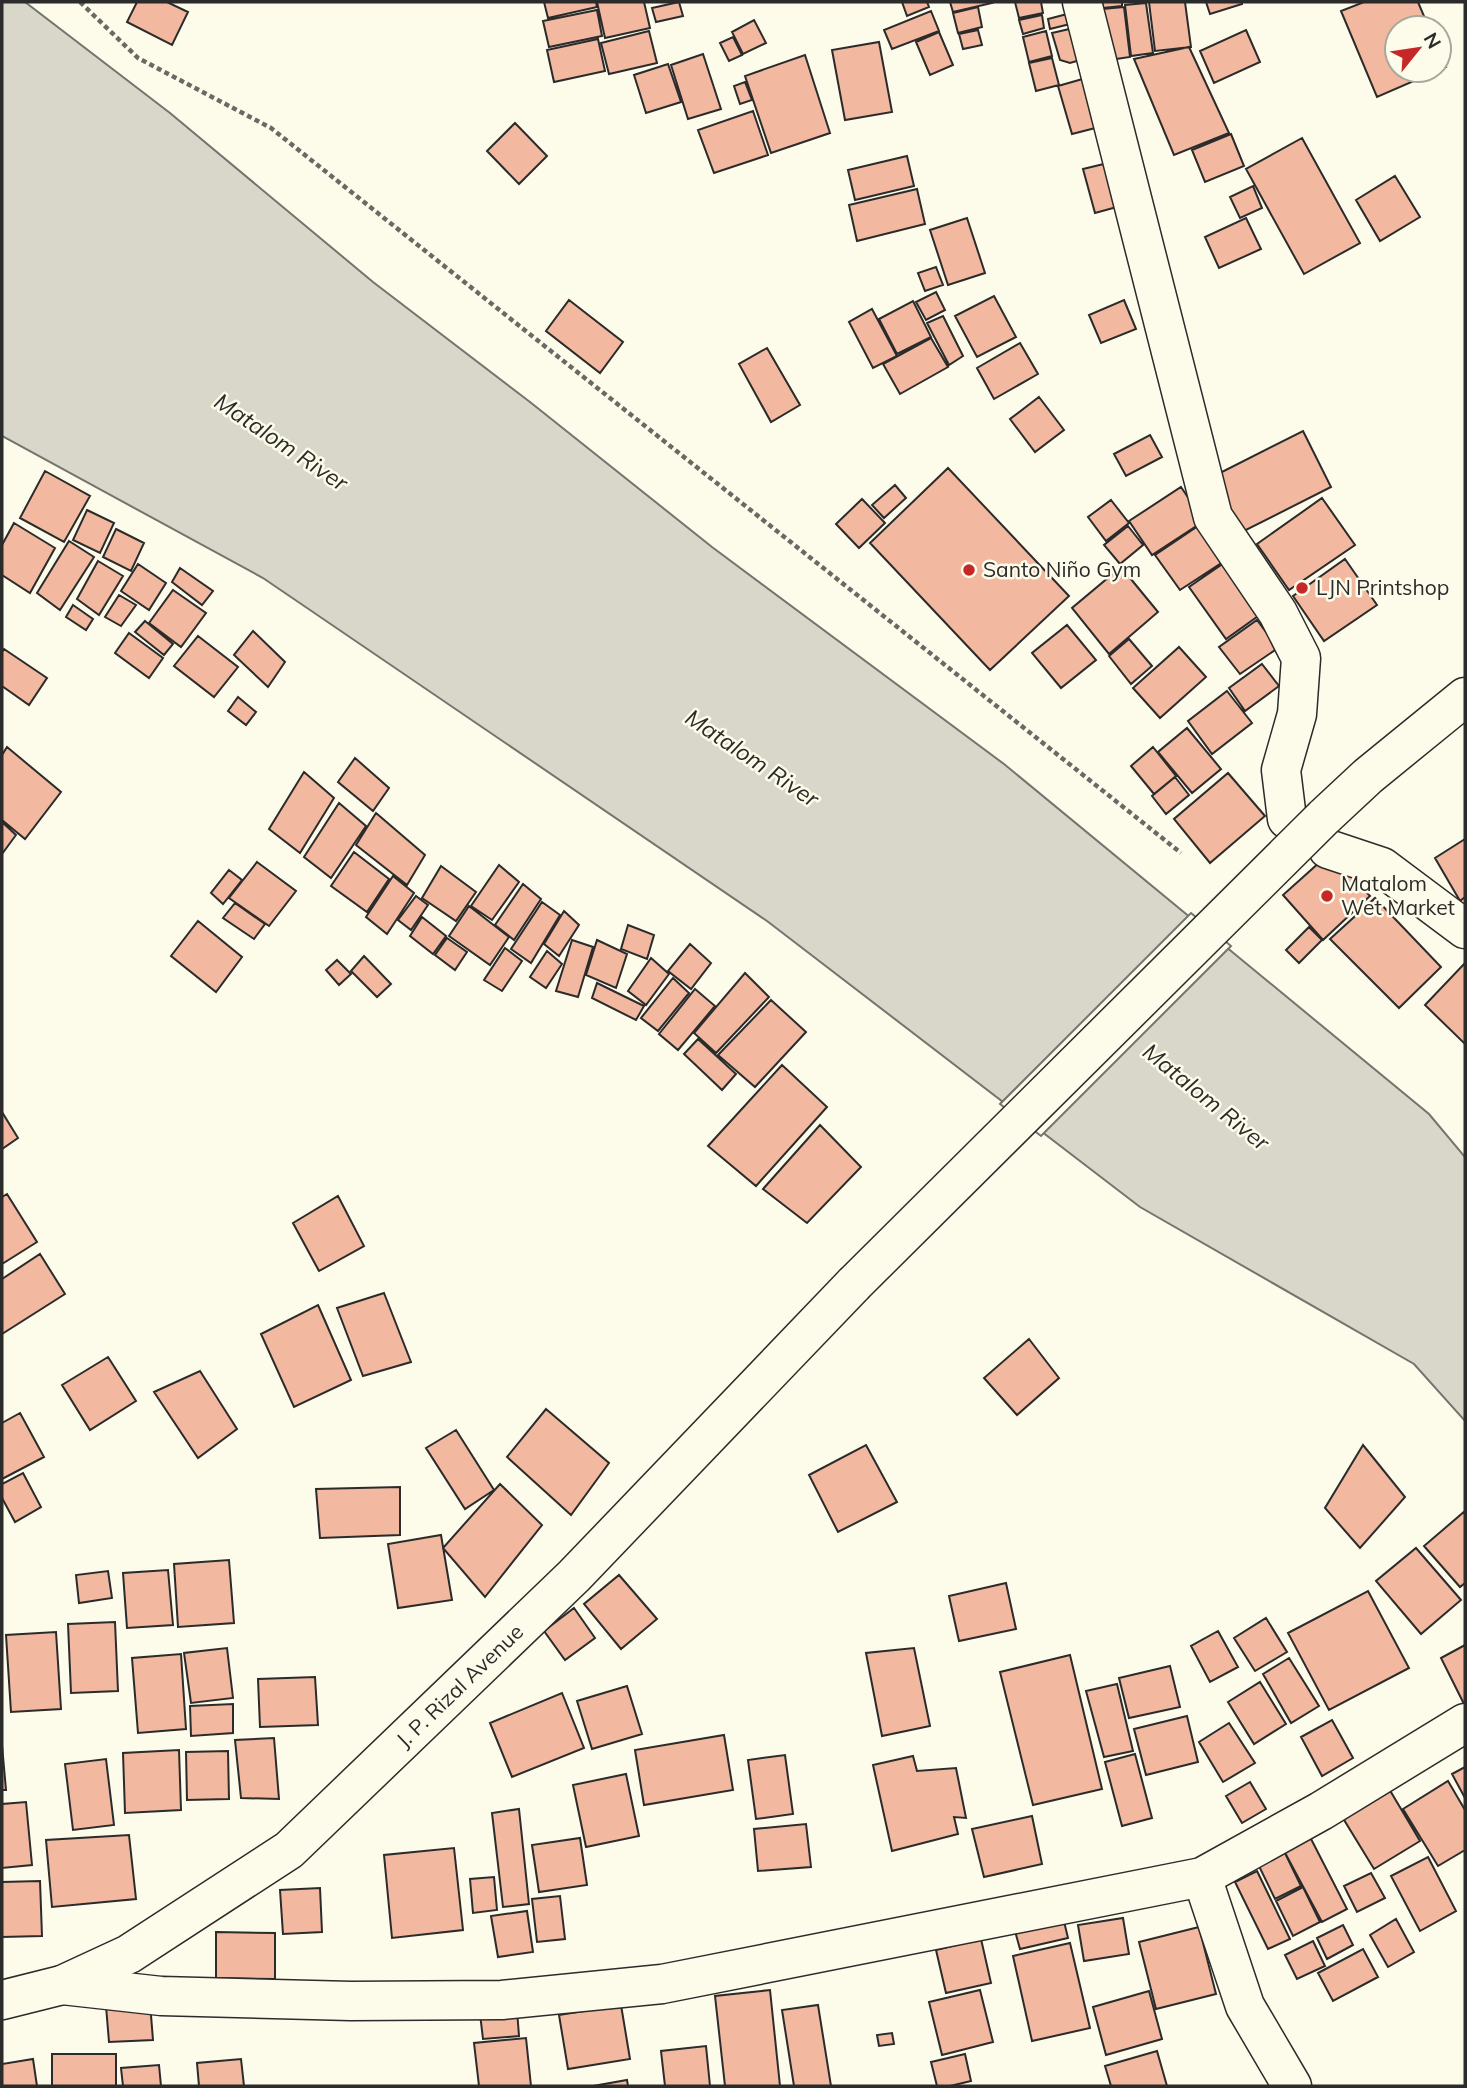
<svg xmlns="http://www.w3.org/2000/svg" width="1467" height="2088" viewBox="0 0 1467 2088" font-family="Mulish,sans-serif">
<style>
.water{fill:#d8d7c9;stroke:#74746e;stroke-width:2}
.pier{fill:#fdfbea;stroke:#74746e;stroke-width:2}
.building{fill:#f2b8a0;stroke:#2b2b2b;stroke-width:2}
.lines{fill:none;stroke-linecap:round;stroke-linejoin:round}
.minor-casing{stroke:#2b2b2b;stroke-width:41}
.major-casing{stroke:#2b2b2b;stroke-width:41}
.path{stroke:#6a6964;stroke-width:4.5;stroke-dasharray:5 3.5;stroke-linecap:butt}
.minor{stroke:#fdfbea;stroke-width:38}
.major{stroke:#fdfbea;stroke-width:38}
.major-bridge-casing{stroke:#2b2b2b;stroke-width:41;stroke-linecap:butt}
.major-bridge{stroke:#fdfbea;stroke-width:38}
.poi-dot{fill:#c62828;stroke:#fdfbea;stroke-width:2.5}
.labels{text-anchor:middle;stroke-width:5;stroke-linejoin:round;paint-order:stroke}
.poi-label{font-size:21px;fill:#2b2b2b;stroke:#fdfbea;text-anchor:start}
.street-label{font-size:21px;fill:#2b2b2b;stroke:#fdfbea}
.water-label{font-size:23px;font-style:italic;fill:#2b2b2b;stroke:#fdfbea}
</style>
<rect width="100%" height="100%" fill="#fdfbea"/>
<!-- water -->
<path class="water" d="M2 2H25L170 113 373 282 530 402 712 547 1004 764 1429 1114 1465 1157V1421L1414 1364 1140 1207 767 921 263 578 2 436Z"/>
<!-- pier -->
<path class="pier" d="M1191 913 1231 946 1041 1136 1000 1104Z"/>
<!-- building -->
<path class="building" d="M137 2H167L188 12 172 45 127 22Z
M544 2H596L597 7 548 18Z
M597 2H644L650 28 605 38Z
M679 2 683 16 656 22 652 8Z
M902 2H927L929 7 907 16Z
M950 2H991L992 3 953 12Z
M1015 2H1041L1043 13 1019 18Z
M1102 2H1122V6L1103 8Z
M1149 2H1185L1191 47 1155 51Z
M1206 2H1242V4L1210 14Z
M1364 2H1418L1429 28H1397V70H1439V51L1446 67 1377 97 1341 11Z
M1146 3 1153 53 1131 56 1125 5Z
M978 7 982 27 958 33 953 13Z
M1124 7 1130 57 1109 60 1102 9Z
M597 10 602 36 549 47 543 21Z
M931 11 939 31 892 49 884 30Z
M1071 13 1074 23 1050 29 1048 19Z
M1042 15 1044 28 1023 34 1019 20Z
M754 20 766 43 743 54 732 32Z
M1078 27 1087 58 1070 63 1060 60 1052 33Z
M978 30 982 45 963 49 959 34Z
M1246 30 1260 62 1214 83 1200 51Z
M649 31 657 63 609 74 601 43Z
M1046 31 1052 56 1029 62 1023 37Z
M939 32 953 65 930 75 916 42Z
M733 37 742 55 729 61 720 43Z
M598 39 605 71 554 82 547 50Z
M879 42 892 112 845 120 832 50Z
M1189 47 1229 133 1174 155 1134 59Z
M703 54 721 109 688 119 671 65Z
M805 55 830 133 771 153 745 76Z
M1052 58 1059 85 1036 91 1029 63Z
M668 64 681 102 646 113 634 75Z
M1093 76 1107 125 1072 134 1058 86Z
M745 82 752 100 740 104 734 86Z
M753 111 768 155 714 173 698 130Z
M515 123 547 156 519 184 487 151Z
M1231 134 1244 166 1205 182 1192 150Z
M1302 138 1360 243 1304 274 1246 169Z
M907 156 914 186 855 200 848 170Z
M1112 162 1124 205 1095 213 1083 169Z
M1395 176 1420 217 1380 241 1356 200Z
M1253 186 1262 208 1240 218 1230 197Z
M917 189 925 224 857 241 849 205Z
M967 218 985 273 948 285 930 230Z
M1246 218 1261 249 1219 268 1205 237Z
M936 267 943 285 925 291 918 273Z
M936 292 945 310 926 320 916 302Z
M994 296 1016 337 977 357 955 316Z
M569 300 623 342 600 373 546 331Z
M1124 300 1136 329 1101 343 1089 315Z
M913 301 931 337 897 354 879 319Z
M872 309 897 356 873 368 849 322Z
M943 316 963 356 949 365 927 323Z
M931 338 948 367 900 394 883 364Z
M1020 343 1038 374 994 399 977 368Z
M767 348 800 405 771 422 739 364Z
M1039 397 1064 430 1035 452 1010 419Z
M1303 431 1331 487 1240 533 1212 477Z
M1150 435 1162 457 1126 476 1114 454Z
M948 468 1069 596 990 670 870 543Z
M45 471 90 496 64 542 20 518Z
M895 485 906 498 884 518 872 505Z
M1181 487 1204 521 1152 555 1129 521Z
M1322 498 1355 545 1289 590 1257 544Z
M862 499 885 523 859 548 836 524Z
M1111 500 1129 523 1106 541 1088 517Z
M87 510 114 523 100 553 73 540Z
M1204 522 1229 558 1180 590 1155 555Z
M14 523 55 548 30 593 2 575V545Z
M1128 526 1143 545 1120 564 1104 545Z
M116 529 144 543 131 571 103 557Z
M69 541 94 557 60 610 37 593Z
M1345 559 1377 605 1324 641 1293 596Z
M98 561 123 576 99 615 77 599Z
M1224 563 1261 614 1226 639 1189 587Z
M138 564 166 583 149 610 121 591Z
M1121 567 1158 612 1109 654 1072 608Z
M180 568 213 591 202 605 172 582Z
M173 590 206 613 181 647 149 623Z
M119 595 136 605 121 626 105 617Z
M73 605 93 619 86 630 66 617Z
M1257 620 1278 648 1240 674 1219 647Z
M145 621 173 644 164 655 135 632Z
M1067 625 1096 660 1061 688 1032 653Z
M253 631 285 662 268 687 234 655Z
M129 633 163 658 149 678 115 653Z
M198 636 238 667 214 697 174 666Z
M1129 639 1152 666 1131 684 1109 656Z
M1179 647 1206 677 1160 718 1133 688Z
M4 649 47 678 29 705 2 686V652Z
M1262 664 1279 686 1245 711 1229 688Z
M1227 691 1252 723 1212 754 1188 721Z
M238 697 256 712 246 725 228 711Z
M1187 728 1221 769 1192 793 1158 752Z
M7 747 61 792 25 839 2 820V755Z
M1153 747 1176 776 1154 794 1131 766Z
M355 758 389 788 373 811 338 782Z
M304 772 334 798 300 853 269 829Z
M1228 773 1265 816 1210 863 1174 819Z
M1175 777 1189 795 1166 814 1152 796Z
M339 803 366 826 331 878 304 857Z
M376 813 425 855 407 885 356 845Z
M2 822 16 835 2 854Z
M1465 839V897L1460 901 1435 858Z
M354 852 389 879 367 912 331 886Z
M1330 853 1370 896 1323 940 1283 895Z
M257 862 296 891 269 926 229 898Z
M499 865 519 882 492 920 471 906Z
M441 866 476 892 456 921 422 898Z
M229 870 242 880 223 904 211 893Z
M393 876 414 893 387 934 366 917Z
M523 884 541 899 514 940 495 925Z
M416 896 428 905 411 930 398 920Z
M1375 898 1441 967 1399 1008 1330 939Z
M542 902 560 915 531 963 511 949Z
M235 903 265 924 254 939 223 918Z
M469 906 509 937 490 965 449 936Z
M564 911 579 925 559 956 544 944Z
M422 917 446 936 433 954 410 936Z
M198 921 242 957 216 992 171 956Z
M628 925 654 935 647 959 621 949Z
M1309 927 1322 940 1299 963 1286 950Z
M447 938 467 952 455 970 435 955Z
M572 940 593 947 578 997 556 991Z
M597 940 627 954 616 988 586 975Z
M690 944 711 963 691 989 668 971Z
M505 948 522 961 502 991 484 980Z
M547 951 562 964 546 988 530 977Z
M364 956 391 984 377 997 351 971Z
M651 958 669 974 646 1005 628 991Z
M337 960 351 974 339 985 326 970Z
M1465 963V1044L1425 1005Z
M745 973 769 997 716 1053 694 1033Z
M673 978 689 993 658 1031 641 1018Z
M597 983 644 1006 636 1020 592 998Z
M695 989 715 1006 678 1050 659 1034Z
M771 1000 806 1032 755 1087 718 1055Z
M698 1039 736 1074 722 1090 684 1054Z
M782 1065 827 1107 756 1186 708 1146Z
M2 1112 18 1138 2 1149Z
M820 1125 861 1167 807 1223 763 1189Z
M7 1194 37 1242 2 1264V1197Z
M338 1196 364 1246 319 1271 293 1223Z
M40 1254 65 1294 2 1334V1279Z
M384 1293 411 1362 363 1376 337 1308Z
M318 1305 351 1380 294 1407 261 1334Z
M1029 1339 1059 1378 1017 1415 984 1378Z
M108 1357 136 1401 90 1430 62 1385Z
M200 1371 237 1429 198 1458 154 1392Z
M546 1409 609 1463 571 1515 507 1457Z
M20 1413 44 1457 2 1479V1423Z
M456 1430 494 1490 465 1509 426 1448Z
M866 1445 897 1502 838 1532 809 1475Z
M1363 1445 1405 1497 1360 1548 1325 1508Z
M23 1473 41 1507 15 1522 2 1498V1484Z
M500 1484 542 1525 485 1597 443 1548Z
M400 1487V1535L320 1538 316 1489Z
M1465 1511V1583L1460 1587 1424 1546Z
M441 1535 452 1600 398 1608 388 1544Z
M1416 1548 1461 1600 1421 1634 1376 1581Z
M229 1560 234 1623 178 1627 174 1564Z
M168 1570 173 1625 127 1628 123 1573Z
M108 1571 112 1598 79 1603 76 1575Z
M619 1575 657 1619 621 1649 584 1604Z
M1006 1583 1016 1629 959 1641 949 1596Z
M1368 1591 1409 1668 1329 1710 1288 1633Z
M574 1608 595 1638 565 1660 544 1631Z
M1266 1618 1287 1652 1255 1671 1234 1638Z
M115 1622 118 1691 71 1693 68 1624Z
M1218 1631 1238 1667 1210 1682 1191 1646Z
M56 1632 61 1709 11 1712 6 1635Z
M1465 1645V1706L1441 1658Z
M227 1648 233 1698 191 1703 184 1653Z
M914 1648 930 1726 882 1736 866 1653Z
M181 1654 186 1729 138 1733 132 1658Z
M1070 1655 1102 1789 1033 1805 1000 1672Z
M1289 1658 1319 1706 1291 1723 1263 1674Z
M1170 1666 1180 1707 1129 1718 1119 1678Z
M315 1677 318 1725 260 1727 258 1679Z
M1260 1682 1286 1724 1254 1744 1228 1702Z
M1117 1684 1133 1751 1104 1757 1086 1691Z
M627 1686 642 1734 592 1749 577 1701Z
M562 1693 584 1748 512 1777 490 1723Z
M233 1704V1733L191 1736 190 1706Z
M1187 1716 1198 1762 1146 1775 1134 1729Z
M1332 1720 1353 1758 1322 1776 1301 1737Z
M1229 1723 1255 1763 1223 1782 1199 1742Z
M724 1735 733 1790 644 1805 635 1750Z
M274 1738 279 1799 241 1798 235 1740Z
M2 1745 6 1790H2Z
M179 1750 181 1810 125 1813 123 1753Z
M228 1751 229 1799 187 1800 186 1752Z
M1135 1754 1152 1818 1122 1826 1105 1762Z
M785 1755 793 1814 756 1819 748 1760Z
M913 1756 917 1771 956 1768 966 1818 954 1817 958 1834 892 1851 873 1765Z
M106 1759 114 1825 73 1830 65 1764Z
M1465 1767V1798L1452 1774Z
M626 1774 639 1836 586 1847 573 1785Z
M1448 1781 1465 1810V1850L1438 1866 1403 1809Z
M1250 1782 1266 1809 1242 1823 1226 1796Z
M1385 1782 1420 1841 1374 1869 1338 1810Z
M26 1802 32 1865 2 1868V1804Z
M519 1809 529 1904 503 1907 492 1813Z
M1032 1816 1042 1864 984 1877 972 1829Z
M806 1824 811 1867 758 1871 754 1829Z
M129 1835 136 1899 52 1907 46 1840Z
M1309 1835 1347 1909 1322 1922 1283 1849Z
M580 1838 587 1885 539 1892 532 1845Z
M454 1848 463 1930 392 1938 384 1855Z
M1283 1849 1301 1886 1275 1899 1257 1862Z
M1428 1857 1456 1911 1420 1931 1391 1876Z
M1257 1871 1290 1939 1268 1949 1235 1882Z
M1371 1873 1385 1898 1357 1912 1344 1886Z
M494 1877 497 1910 473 1913 470 1879Z
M40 1881 42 1936 2 1937V1882Z
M1303 1887 1320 1922 1293 1936 1276 1901Z
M320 1888 322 1932 283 1934 280 1890Z
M560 1896 565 1939 537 1942 532 1899Z
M527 1911 533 1952 498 1957 491 1916Z
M1062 1913 1068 1938 1020 1949 1013 1924Z
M1123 1918 1129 1954 1084 1961 1078 1925Z
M1396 1919 1414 1952 1388 1967 1370 1935Z
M1343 1925 1353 1945 1327 1959 1317 1938Z
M1199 1927 1216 1994 1156 2009 1139 1942Z
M216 1932 275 1933V1979L216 1978Z
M981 1939 991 1983 946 1993 936 1950Z
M1313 1941 1325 1966 1297 1979 1285 1955Z
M1070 1943 1090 2028 1032 2041 1013 1956Z
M1363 1949 1378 1977 1333 2001 1318 1973Z
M770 1990 780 2086H725L715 1996Z
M980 1990 993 2042 942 2055 929 2002Z
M1149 1991 1162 2039 1106 2055 1093 2007Z
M150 2003 153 2040 109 2042 106 2006Z
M621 2005 630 2059 568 2069 559 2015Z
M818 2005 831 2086H794L782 2010Z
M517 2010 519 2036 483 2039 480 2014Z
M892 2033 894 2044 879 2046 877 2035Z
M526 2038 531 2086H479L474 2043Z
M706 2046 710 2086H665L661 2051Z
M1157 2051 1167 2086H1111L1105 2066Z
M52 2054H116V2086H52Z
M965 2054 971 2081 950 2086H937L931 2062Z
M33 2059 37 2086H2V2064Z
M241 2059 244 2086H199L197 2063Z
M159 2065 161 2086H123L121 2068Z
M627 2080 628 2086H593Z"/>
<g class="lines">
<!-- minor casing -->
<g class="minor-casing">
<path id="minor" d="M1082 2 1213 517 1278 613 1301 658 1297 714 1281 770 1287 819
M1328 849 1382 867 1465 929
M1202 1877 1245 2006 1292 2086
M62 1985 161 1996 351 2001 502 2000 662 1984 1202 1877 1321 1811 1465 1723"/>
</g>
<!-- major casing -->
<g class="major-casing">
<path id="major" d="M1324 817 1368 776 1465 697
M2 2000 62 1985 129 1954 289 1850 574 1576 854 1284"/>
</g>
<!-- path -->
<path class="path" d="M80 2 138 58 271 128 1181 853"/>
<!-- minor -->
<use href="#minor" class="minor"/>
<!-- major -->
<use href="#major" class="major"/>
<!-- major-bridge casing -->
<g class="major-bridge-casing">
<path id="major-bridge" d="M854 1284 1324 817"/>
</g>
<!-- major-bridge -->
<use href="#major-bridge" class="major-bridge"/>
</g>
<!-- markers -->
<g class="poi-dot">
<circle cx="969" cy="570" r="7"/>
<circle cx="1302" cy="588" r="7"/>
<circle cx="1327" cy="896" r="7"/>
</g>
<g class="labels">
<!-- poi labels -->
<g class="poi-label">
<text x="983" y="577">Santo Niño Gym</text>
<text x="1316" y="595">LJN Printshop</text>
<text x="1341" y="891">Matalom<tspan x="1341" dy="24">Wet Market</tspan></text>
</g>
<!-- street labels -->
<g class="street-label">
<text transform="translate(460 1686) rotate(-44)" y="7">J. P. Rizal Avenue</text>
</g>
<!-- water labels -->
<g class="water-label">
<text transform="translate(281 442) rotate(34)" y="8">Matalom River</text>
<text transform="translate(752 758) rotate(34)" y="8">Matalom River</text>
<text transform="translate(1206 1097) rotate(39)" y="8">Matalom River</text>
</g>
</g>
<!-- border -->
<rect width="1467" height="2088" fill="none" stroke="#2b2b2b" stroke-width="7"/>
<!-- north arrow -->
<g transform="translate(1418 49) rotate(60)"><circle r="33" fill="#fdfbea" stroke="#a9a89e" stroke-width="2"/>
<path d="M0-5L12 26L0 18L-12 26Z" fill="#c62828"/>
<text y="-10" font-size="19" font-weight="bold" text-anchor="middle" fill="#2b2b2b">N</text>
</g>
</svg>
